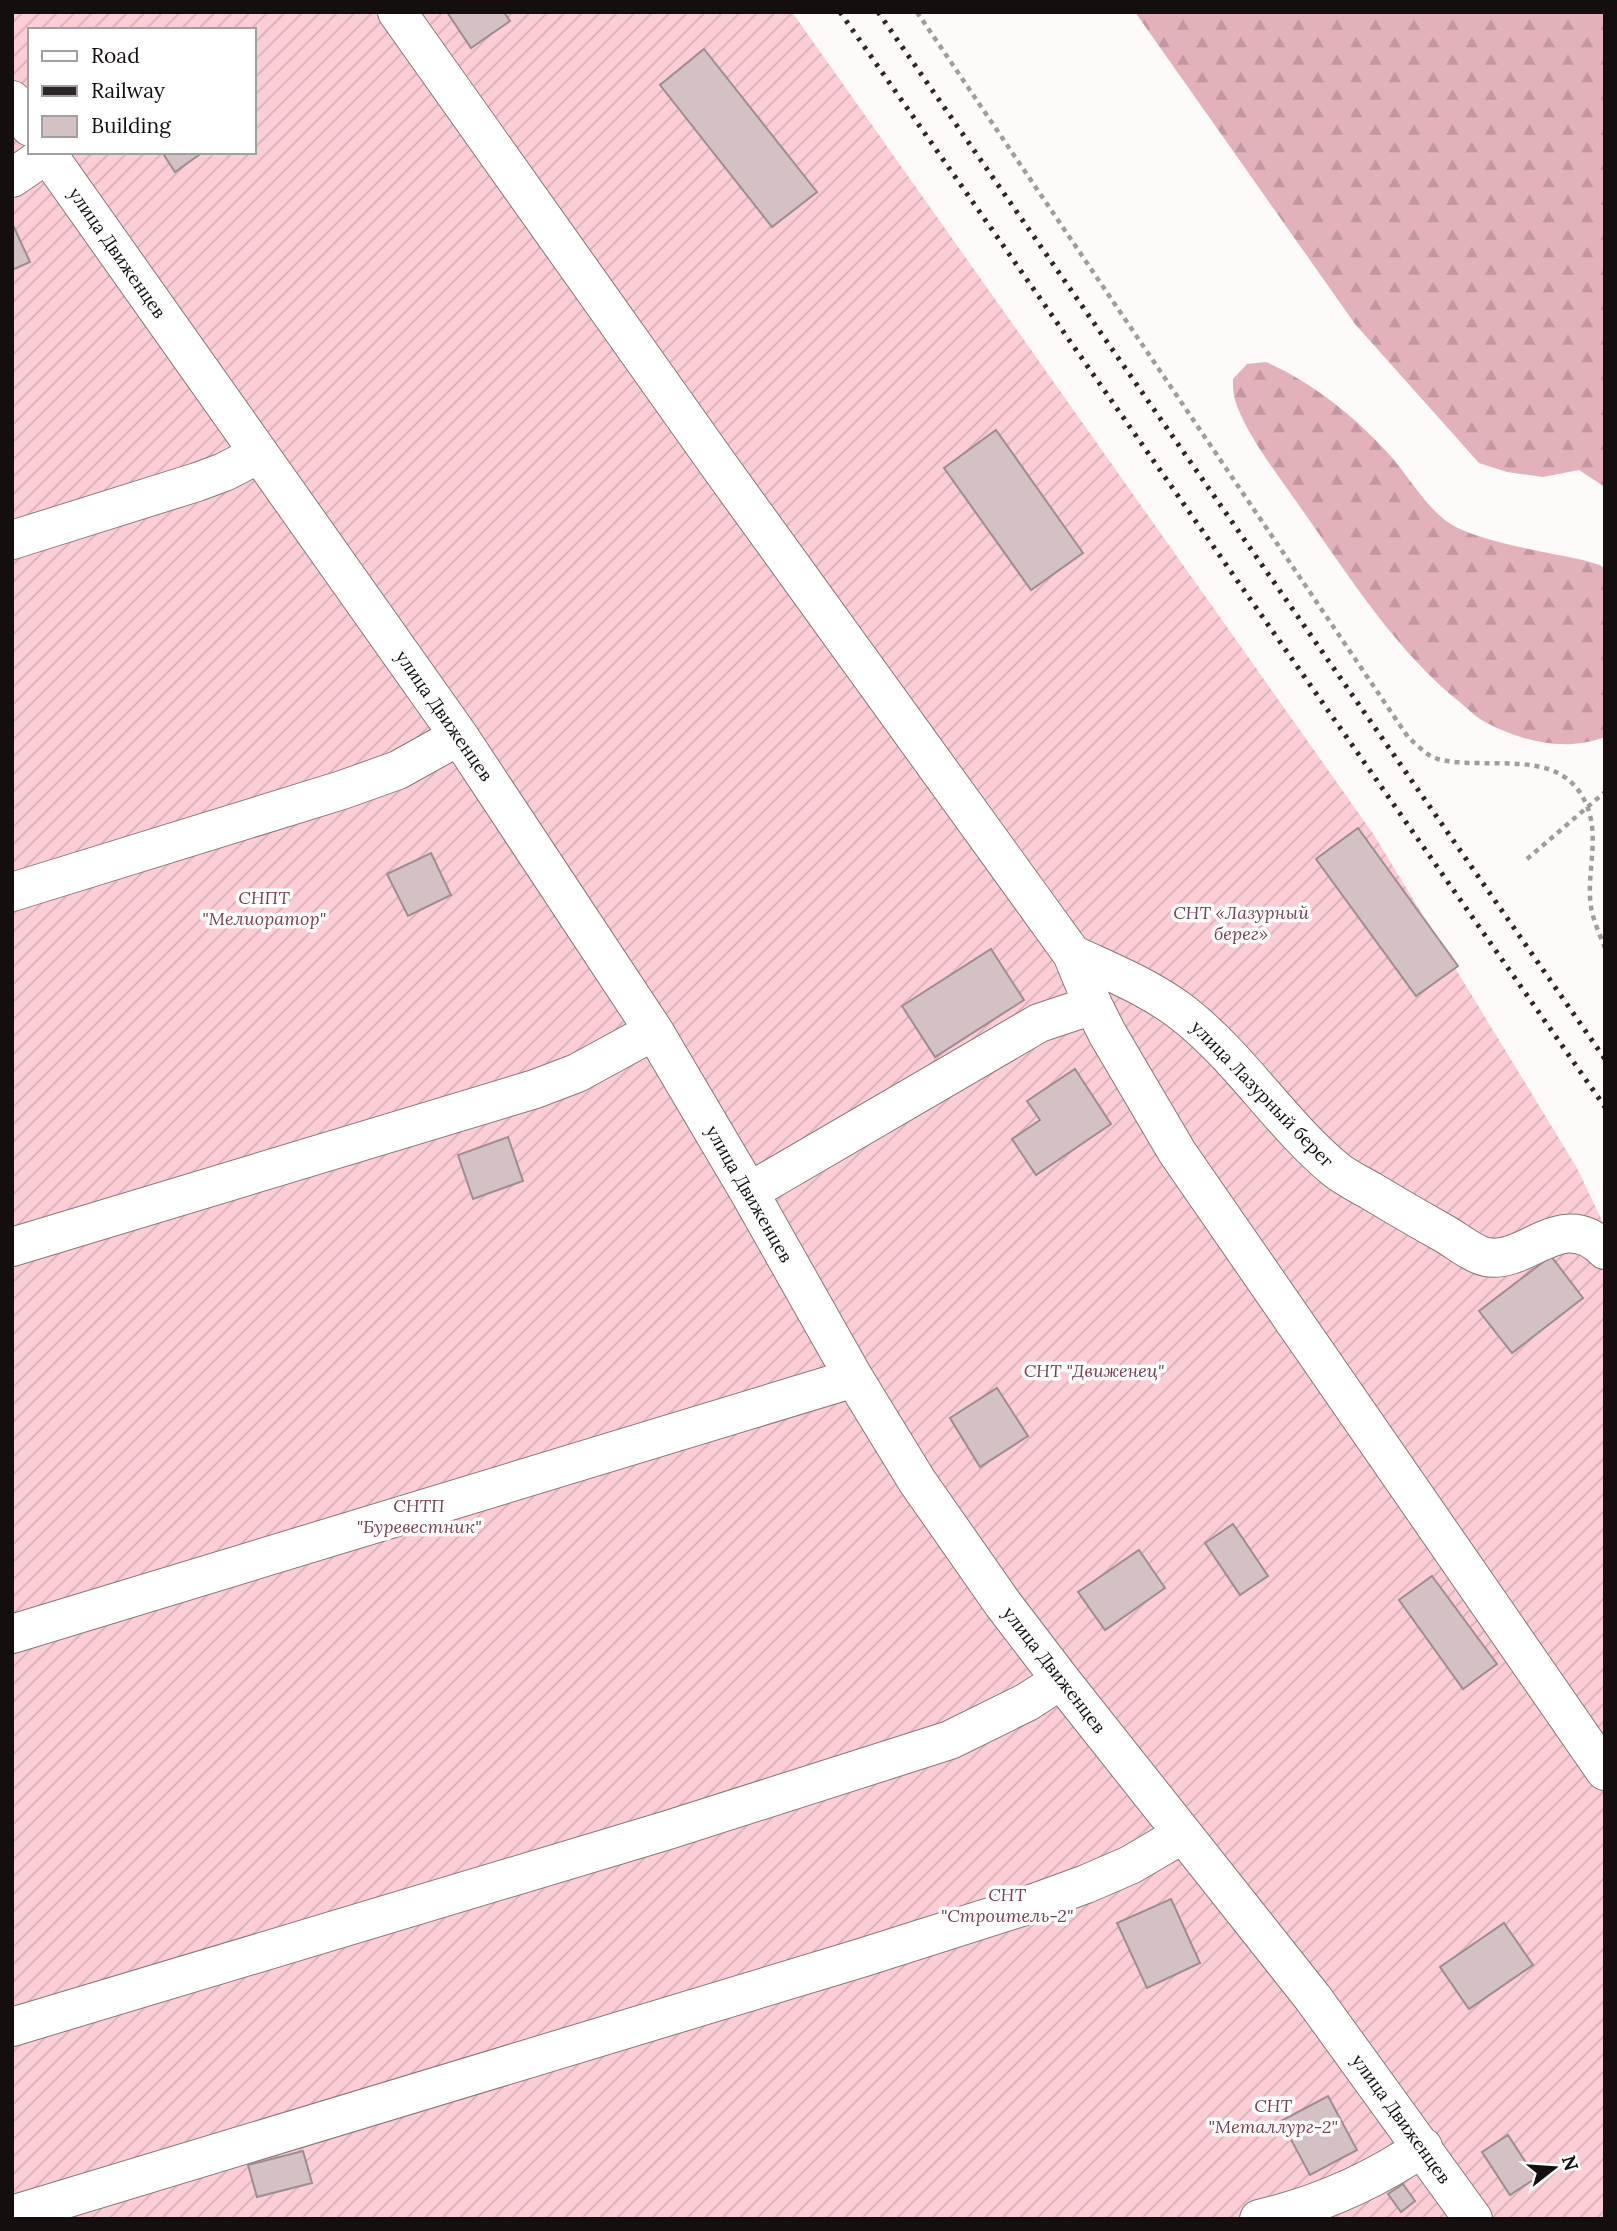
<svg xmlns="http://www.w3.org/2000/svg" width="1617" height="2231" viewBox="0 0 1617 2231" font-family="Lora,serif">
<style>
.forest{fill:url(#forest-firs)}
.garden{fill:url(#garden-furrows);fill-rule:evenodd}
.building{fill:#d3c1c4;stroke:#9e8d90;stroke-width:2}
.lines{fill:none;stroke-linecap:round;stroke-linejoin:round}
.minor-casing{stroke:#867678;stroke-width:40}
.path{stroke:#a19c9d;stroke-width:4.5;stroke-dasharray:5 5;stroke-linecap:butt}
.minor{stroke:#fff;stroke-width:38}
.rail{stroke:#2d2728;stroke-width:5;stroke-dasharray:3.5 7;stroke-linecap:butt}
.labels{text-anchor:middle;stroke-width:7;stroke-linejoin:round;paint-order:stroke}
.street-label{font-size:18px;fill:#140e0f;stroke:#fff}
.park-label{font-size:18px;font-style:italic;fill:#7c3d4c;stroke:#fff}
</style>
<defs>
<pattern id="forest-firs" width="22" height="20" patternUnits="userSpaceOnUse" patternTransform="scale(1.75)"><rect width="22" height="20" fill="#e3b1ba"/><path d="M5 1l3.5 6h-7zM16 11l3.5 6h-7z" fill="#c2979f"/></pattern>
<pattern id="garden-furrows" width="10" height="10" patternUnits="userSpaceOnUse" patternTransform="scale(1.75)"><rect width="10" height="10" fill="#fdcdd6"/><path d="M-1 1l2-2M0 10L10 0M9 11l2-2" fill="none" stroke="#d8afb6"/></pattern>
</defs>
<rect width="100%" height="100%" fill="#fefafa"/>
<!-- forest -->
<path class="forest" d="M1135 12H1605V487L1579 470 1543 477 1507 472 1479 463 1355 324Z
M1266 362C1311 382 1353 415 1386 451 1407 473 1421 501 1445 520 1471 541 1548 552 1583 560L1600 565 1605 569V737C1565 752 1524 742 1487 723 1478 719 1470 711 1462 704 1395 651 1347 573 1298 504 1278 475 1245 433 1235 400 1233 394 1233 386 1233 379L1247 364Z"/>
<!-- garden -->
<path class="garden" d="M12 12H792L1374 835 1577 1168 1605 1227V2219H12ZM30 30H254V152H30Z"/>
<!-- building -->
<path class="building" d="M447 12H504L510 21 471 48Z
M704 49 817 192 772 227 660 85Z
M162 152H203L175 172Z
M12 223 30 262 12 270Z
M996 430 1083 553 1031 590 944 468Z
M1358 828 1458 966 1416 996 1316 859Z
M431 853 451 895 408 916 387 874Z
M991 949 1024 1000 935 1057 902 1006Z
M1075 1069 1111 1124 1036 1175 1012 1139 1040 1120 1027 1101Z
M508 1137 523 1181 473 1199 458 1155Z
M1551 1256 1583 1298 1512 1353 1479 1311Z
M997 1388 1028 1436 980 1467 950 1418Z
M1233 1524 1268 1576 1240 1595 1205 1543Z
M1139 1550 1165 1588 1105 1630 1078 1592Z
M1432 1576 1497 1664 1463 1689 1399 1600Z
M1171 1899 1200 1963 1147 1988 1117 1923Z
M1504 1923 1533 1965 1469 2009 1440 1967Z
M1328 2096 1357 2150 1310 2175 1281 2121Z
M1508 2135 1536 2178 1510 2195 1482 2152Z
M303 2151 312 2183 257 2197 248 2165Z
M1403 2184 1415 2201 1401 2212 1388 2194Z"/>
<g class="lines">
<!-- minor casing -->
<g class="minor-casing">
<path id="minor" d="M397 12 720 467 1072 954 1093 1005 1107 1033 1177 1152 1605 1771
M12 100 30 127
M46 152 459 736 654 1031 749 1192 854 1378 917 1481 1003 1604 1061 1680 1313 1998 1473 2219
M12 178 47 154
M12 540 197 482 224 472 259 454
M12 892 342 790 398 770 459 736
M1072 954C1110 972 1151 988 1184 1014 1241 1059 1280 1123 1335 1169 1346 1178 1359 1184 1371 1191 1396 1206 1420 1220 1445 1234 1457 1241 1473 1254 1486 1257 1527 1265 1562 1206 1605 1250
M749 1192 1039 1023 1093 1005
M12 1247 535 1089 577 1073 654 1031
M12 1634 854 1378
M12 2027 668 1830 950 1740 1027 1702 1061 1680
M12 2215 861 1958 1031 1904 1086 1884 1130 1865 1183 1834
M1259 2219C1319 2205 1372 2182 1423 2147"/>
</g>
<!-- path -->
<path class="path" d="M917 12 1408 737C1417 745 1427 756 1438 759 1488 772 1562 744 1587 806 1600 838 1586 874 1591 907 1593 920 1600 935 1605 948
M1527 859 1605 792"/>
<!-- minor -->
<use href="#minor" class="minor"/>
<!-- rail -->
<path class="rail" d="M840 12 1605 1107
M878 12 1605 1059"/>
</g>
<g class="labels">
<!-- street labels -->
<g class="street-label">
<text transform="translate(117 253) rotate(55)" y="6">улица Движенцев</text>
<text transform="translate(444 716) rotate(55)" y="6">улица Движенцев</text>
<text transform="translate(1262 1094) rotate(46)" y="6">улица Лазурный берег</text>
<text transform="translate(749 1194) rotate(60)" y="6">улица Движенцев</text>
<text transform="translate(1054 1670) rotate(52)" y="6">улица Движенцев</text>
<text transform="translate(1401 2119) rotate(54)" y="6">улица Движенцев</text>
</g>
<!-- park labels -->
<g class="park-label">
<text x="264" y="904">СНПТ<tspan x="264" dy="21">"Мелиоратор"</tspan></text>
<text x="1241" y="919">СНТ «Лазурный<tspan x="1241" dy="21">берег»</tspan></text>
<text x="1094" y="1377">СНТ "Движенец"</text>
<text x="419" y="1512">СНТП<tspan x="419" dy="21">"Буревестник"</tspan></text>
<text x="1007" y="1901">СНТ<tspan x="1007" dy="21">"Строитель-2"</tspan></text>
<text x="1273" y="2112">СНТ<tspan x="1273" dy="21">"Металлург-2"</tspan></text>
</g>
</g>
<!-- border -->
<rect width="1617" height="2231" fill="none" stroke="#140e0f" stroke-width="28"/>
<!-- legend -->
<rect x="28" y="28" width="228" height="126" fill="#ffffff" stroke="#a19f9f" stroke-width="2"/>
<rect x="42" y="51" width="35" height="10" fill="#ffffff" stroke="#a19f9f" stroke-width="2"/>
<text x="91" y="63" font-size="21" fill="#140e0f">Road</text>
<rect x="42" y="86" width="35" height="10" fill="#2d2728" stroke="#a19f9f" stroke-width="2"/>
<text x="91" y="98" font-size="21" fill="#140e0f">Railway</text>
<rect x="42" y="116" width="35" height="21" fill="#d3c1c4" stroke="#a19f9f" stroke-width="2"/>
<text x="91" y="133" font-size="21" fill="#140e0f">Building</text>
<!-- north arrow -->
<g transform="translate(1554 2168) rotate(73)" stroke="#ffffff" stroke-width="5" paint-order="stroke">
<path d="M0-5L12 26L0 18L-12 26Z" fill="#140e0f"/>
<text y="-10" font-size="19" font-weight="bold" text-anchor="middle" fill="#140e0f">N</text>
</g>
</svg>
